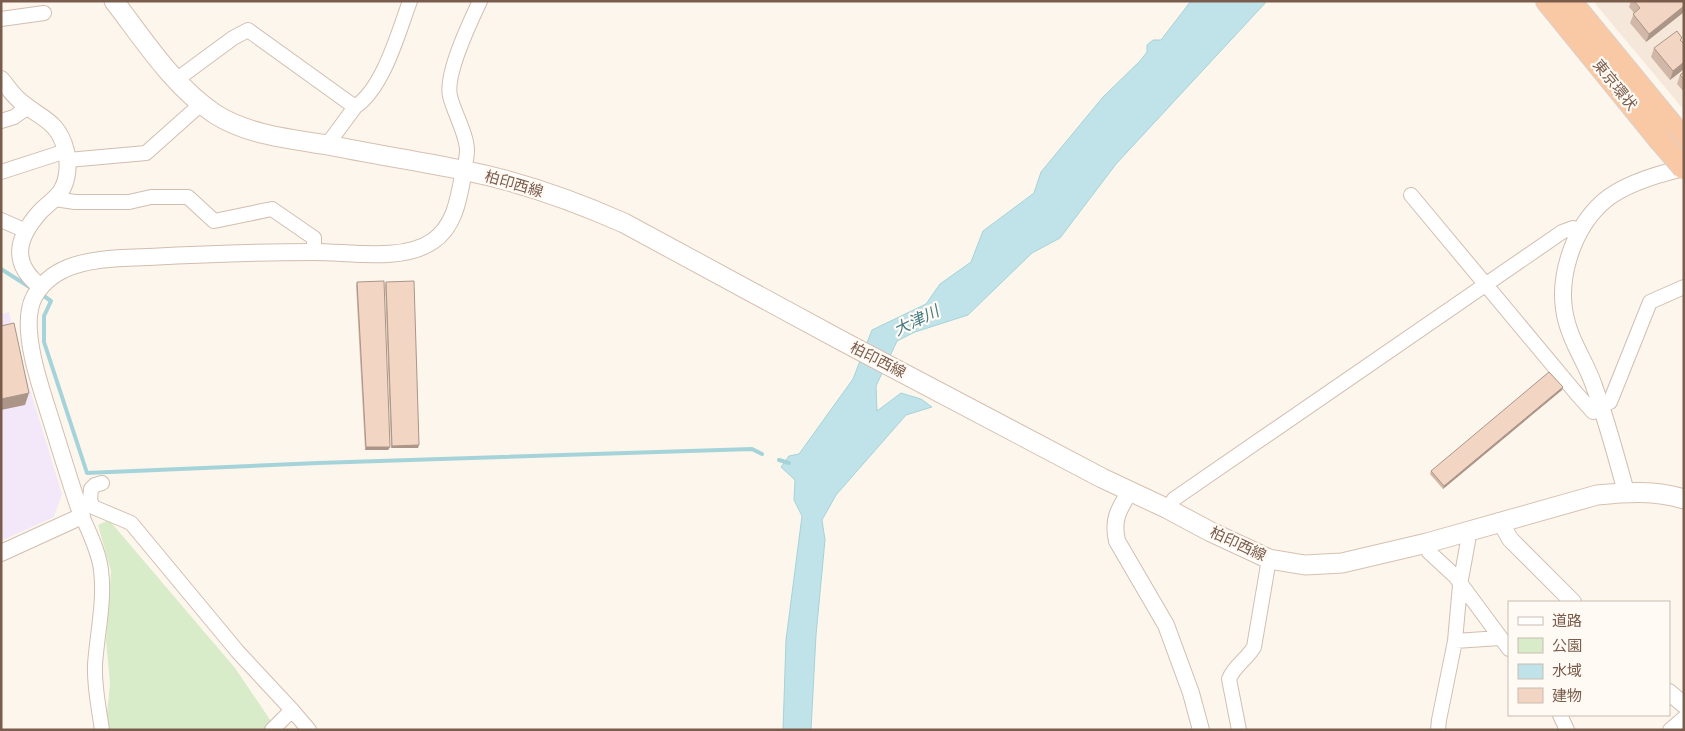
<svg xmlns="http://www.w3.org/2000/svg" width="1685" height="731" viewBox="0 0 1685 731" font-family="Mulish,'Noto Sans JP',sans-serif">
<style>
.residential{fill:#f5e8da}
.education{fill:#f3e8fa}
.green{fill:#d8ecc9}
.water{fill:#bfe3e8;stroke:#a5d3da}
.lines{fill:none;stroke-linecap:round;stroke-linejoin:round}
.stream{stroke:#a5d3da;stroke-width:4}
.minor-casing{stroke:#d1beb0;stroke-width:16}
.tertiary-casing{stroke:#d1beb0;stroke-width:18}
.secondary-casing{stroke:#d6c0b0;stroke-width:21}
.trunk-casing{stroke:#dad1cd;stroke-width:24}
.minor{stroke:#fff;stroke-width:14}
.tertiary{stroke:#fff;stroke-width:16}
.secondary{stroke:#fff;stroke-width:19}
.trunk{stroke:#f9c8a4;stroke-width:22}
.trunk-bridge-casing{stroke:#dad1cd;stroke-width:24;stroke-linecap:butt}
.trunk-bridge{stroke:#f9c8a4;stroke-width:22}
.wall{fill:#d1b7a8}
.shaded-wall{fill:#aa9588}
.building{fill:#f3d5c3;stroke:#aa9588}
.labels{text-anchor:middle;stroke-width:4.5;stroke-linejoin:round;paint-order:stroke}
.street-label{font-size:15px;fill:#7a5c4d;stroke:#fffaf3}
.water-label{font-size:16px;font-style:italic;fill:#437c86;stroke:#fffaf3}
</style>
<rect width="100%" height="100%" fill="#fdf6ec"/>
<!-- residential -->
<path class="residential" d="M1593 1H1684V110Z"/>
<!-- education -->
<path class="education" d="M9 312 17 347 62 494 54 517 1 541V314Z"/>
<!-- green -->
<path class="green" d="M109 520 235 668 277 730H109L107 714 110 683 106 641 111 571 98 525Z"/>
<!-- water -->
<path class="water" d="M1191 1H1267L1116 164 1060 238 1032 253 968 315 915 332 897 341 876 386 877 411 901 393 921 399 932 407 906 415 836 495 822 520 825 540 816 635 811 730H783L786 640 802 516 794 500 795 480 781 467 789 456 799 454 853 379 872 330 926 304 940 284 971 262 983 231 1034 193 1041 172 1103 97 1140 61 1147 52V45L1153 40H1161Z"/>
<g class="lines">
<!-- stream -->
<path class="stream" d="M1 269 31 288
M41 294 51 301 44 316V342L87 473 318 463 752 449 762 454
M779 460 789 463"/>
<!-- minor casing -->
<g class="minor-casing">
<path id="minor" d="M1 19 44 13
M176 80 233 38 248 30 355 107
M1 121 14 117 28 107
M327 145 355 107C384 87 398 33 410 1
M68 160 146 153 201 104
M464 170C465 164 467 157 467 151 467 134 454 113 450 96 445 74 470 22 480 1
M1 172 66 151
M1411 195 1576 393 1593 412 1602 410
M55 199 75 202H129L151 197H188L214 221 272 209 314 238V252
M1 220 26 231
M1601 405 1610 402 1650 302 1684 287
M102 483 95 485 91 489 90 500 93 507 131 523 238 652 292 710 309 730
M1168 509 1174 499 1562 232 1573 228 1580 232
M82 516C89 532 99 552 101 570 105 601 97 634 95 665 94 687 99 708 102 730
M1427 543 1429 552 1455 576 1509 649
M1455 641 1500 638
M1560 715 1567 730
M272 730 292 710
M1239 730 1229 679C1234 666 1247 659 1254 647L1269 559
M1438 730 1439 720 1455 641 1460 585 1468 541 1466 531
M1670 730 1684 718"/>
</g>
<!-- tertiary casing -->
<g class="tertiary-casing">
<path id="tertiary" d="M1 79C7 86 12 94 19 100 40 119 58 119 66 151 69 164 68 180 61 191 55 200 46 205 39 213 16 239 11 264 41 287
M1130 491C1119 509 1112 519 1117 541L1166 625 1191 693 1201 730
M1626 492C1616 456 1607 421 1594 386 1587 364 1573 346 1567 323 1555 282 1572 229 1604 201 1624 184 1658 174 1684 168
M1500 521 1510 539 1573 602
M1 553 82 516C72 489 64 461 55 433 45 399 23 343 30 309 33 292 48 277 63 270 87 258 123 258 149 257 204 254 260 252 315 252 350 252 403 262 433 241 456 225 459 196 464 170
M1669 692 1684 705"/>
</g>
<!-- secondary casing -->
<g class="secondary-casing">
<path id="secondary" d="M114 1C144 40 173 86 215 114 248 135 290 139 328 145 372 154 417 161 462 170 518 181 572 200 624 223L844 342 1102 478 1168 509 1211 532 1269 559 1305 565 1342 563 1427 543 1597 495C1627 492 1655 490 1684 499"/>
</g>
<!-- trunk casing -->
<g class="trunk-casing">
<path id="trunk" d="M1547 1 1659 139
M1570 1 1684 140"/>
</g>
<!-- minor -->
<use href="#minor" class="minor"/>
<!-- tertiary -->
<use href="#tertiary" class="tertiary"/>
<!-- secondary -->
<use href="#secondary" class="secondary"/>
<!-- trunk -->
<use href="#trunk" class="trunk"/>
<!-- trunk-bridge casing -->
<g class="trunk-bridge-casing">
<path id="trunk-bridge" d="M1659 139 1684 168"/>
</g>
<!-- trunk-bridge -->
<use href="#trunk-bridge" class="trunk-bridge"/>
</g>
<!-- wall -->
<path class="wall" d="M1631 1H1647L1648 2 1684 1V12L1646 42 1630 23 1634 13 1629 7Z
M1681 41 1684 44V69L1670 80 1651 57 1654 48Z
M1684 72V92L1677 84 1680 75Z
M357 282 390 447 388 450H365L356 285Z
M386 282 418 448H391L385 285Z
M1563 387 1562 390 1443 489 1430 474 1431 471Z"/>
<!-- shaded-wall -->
<path class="shaded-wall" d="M1684 6V12L1646 42 1649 34Z
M1684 62V69L1670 80 1673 71Z
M1563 387 1562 390 1443 489 1444 486Z
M29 393 25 405 1 410V399Z
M419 445 418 448H391L392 446Z
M366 447H390L388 450H365Z"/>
<!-- building -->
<path class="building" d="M1634 1H1647L1648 2 1649 1H1684V6L1649 34 1633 14 1640 8Z
M1677 31 1682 38 1680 40 1684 44V62L1673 71 1654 48Z
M1684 72V79L1680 75Z
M384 281 390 447H366L357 282Z
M414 281 419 445 392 446 386 282Z
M14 323 29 393 1 399V326Z
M1549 372 1563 387 1444 486 1431 471Z"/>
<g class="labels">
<!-- street labels -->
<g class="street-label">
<text transform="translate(1615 85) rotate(51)" y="5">東京環状</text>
<text transform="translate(514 184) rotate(16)" y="5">柏印西線</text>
<text transform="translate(878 360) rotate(27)" y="5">柏印西線</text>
<text transform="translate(1238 544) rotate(25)" y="5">柏印西線</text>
</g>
<!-- water labels -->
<g class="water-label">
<text transform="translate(916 320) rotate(-26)" y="6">大津川</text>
</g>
</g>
<!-- border -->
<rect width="1685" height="731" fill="none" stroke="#7a5c4d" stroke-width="5"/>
<!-- legend -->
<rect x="1508" y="601" width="162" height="115" fill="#fffaf3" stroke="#cabbb1"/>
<rect x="1518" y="617" width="25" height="8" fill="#ffffff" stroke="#cabbb1"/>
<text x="1552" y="626" font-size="15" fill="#7a5c4d">道路</text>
<rect x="1518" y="638" width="25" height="15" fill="#d8ecc9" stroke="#cabbb1"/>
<text x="1552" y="651" font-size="15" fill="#7a5c4d">公園</text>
<rect x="1518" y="664" width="25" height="15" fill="#bfe3e8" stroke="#cabbb1"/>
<text x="1552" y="676" font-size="15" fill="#7a5c4d">水域</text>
<rect x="1518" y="688" width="25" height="15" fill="#f3d5c3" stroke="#cabbb1"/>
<text x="1552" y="701" font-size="15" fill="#7a5c4d">建物</text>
</svg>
